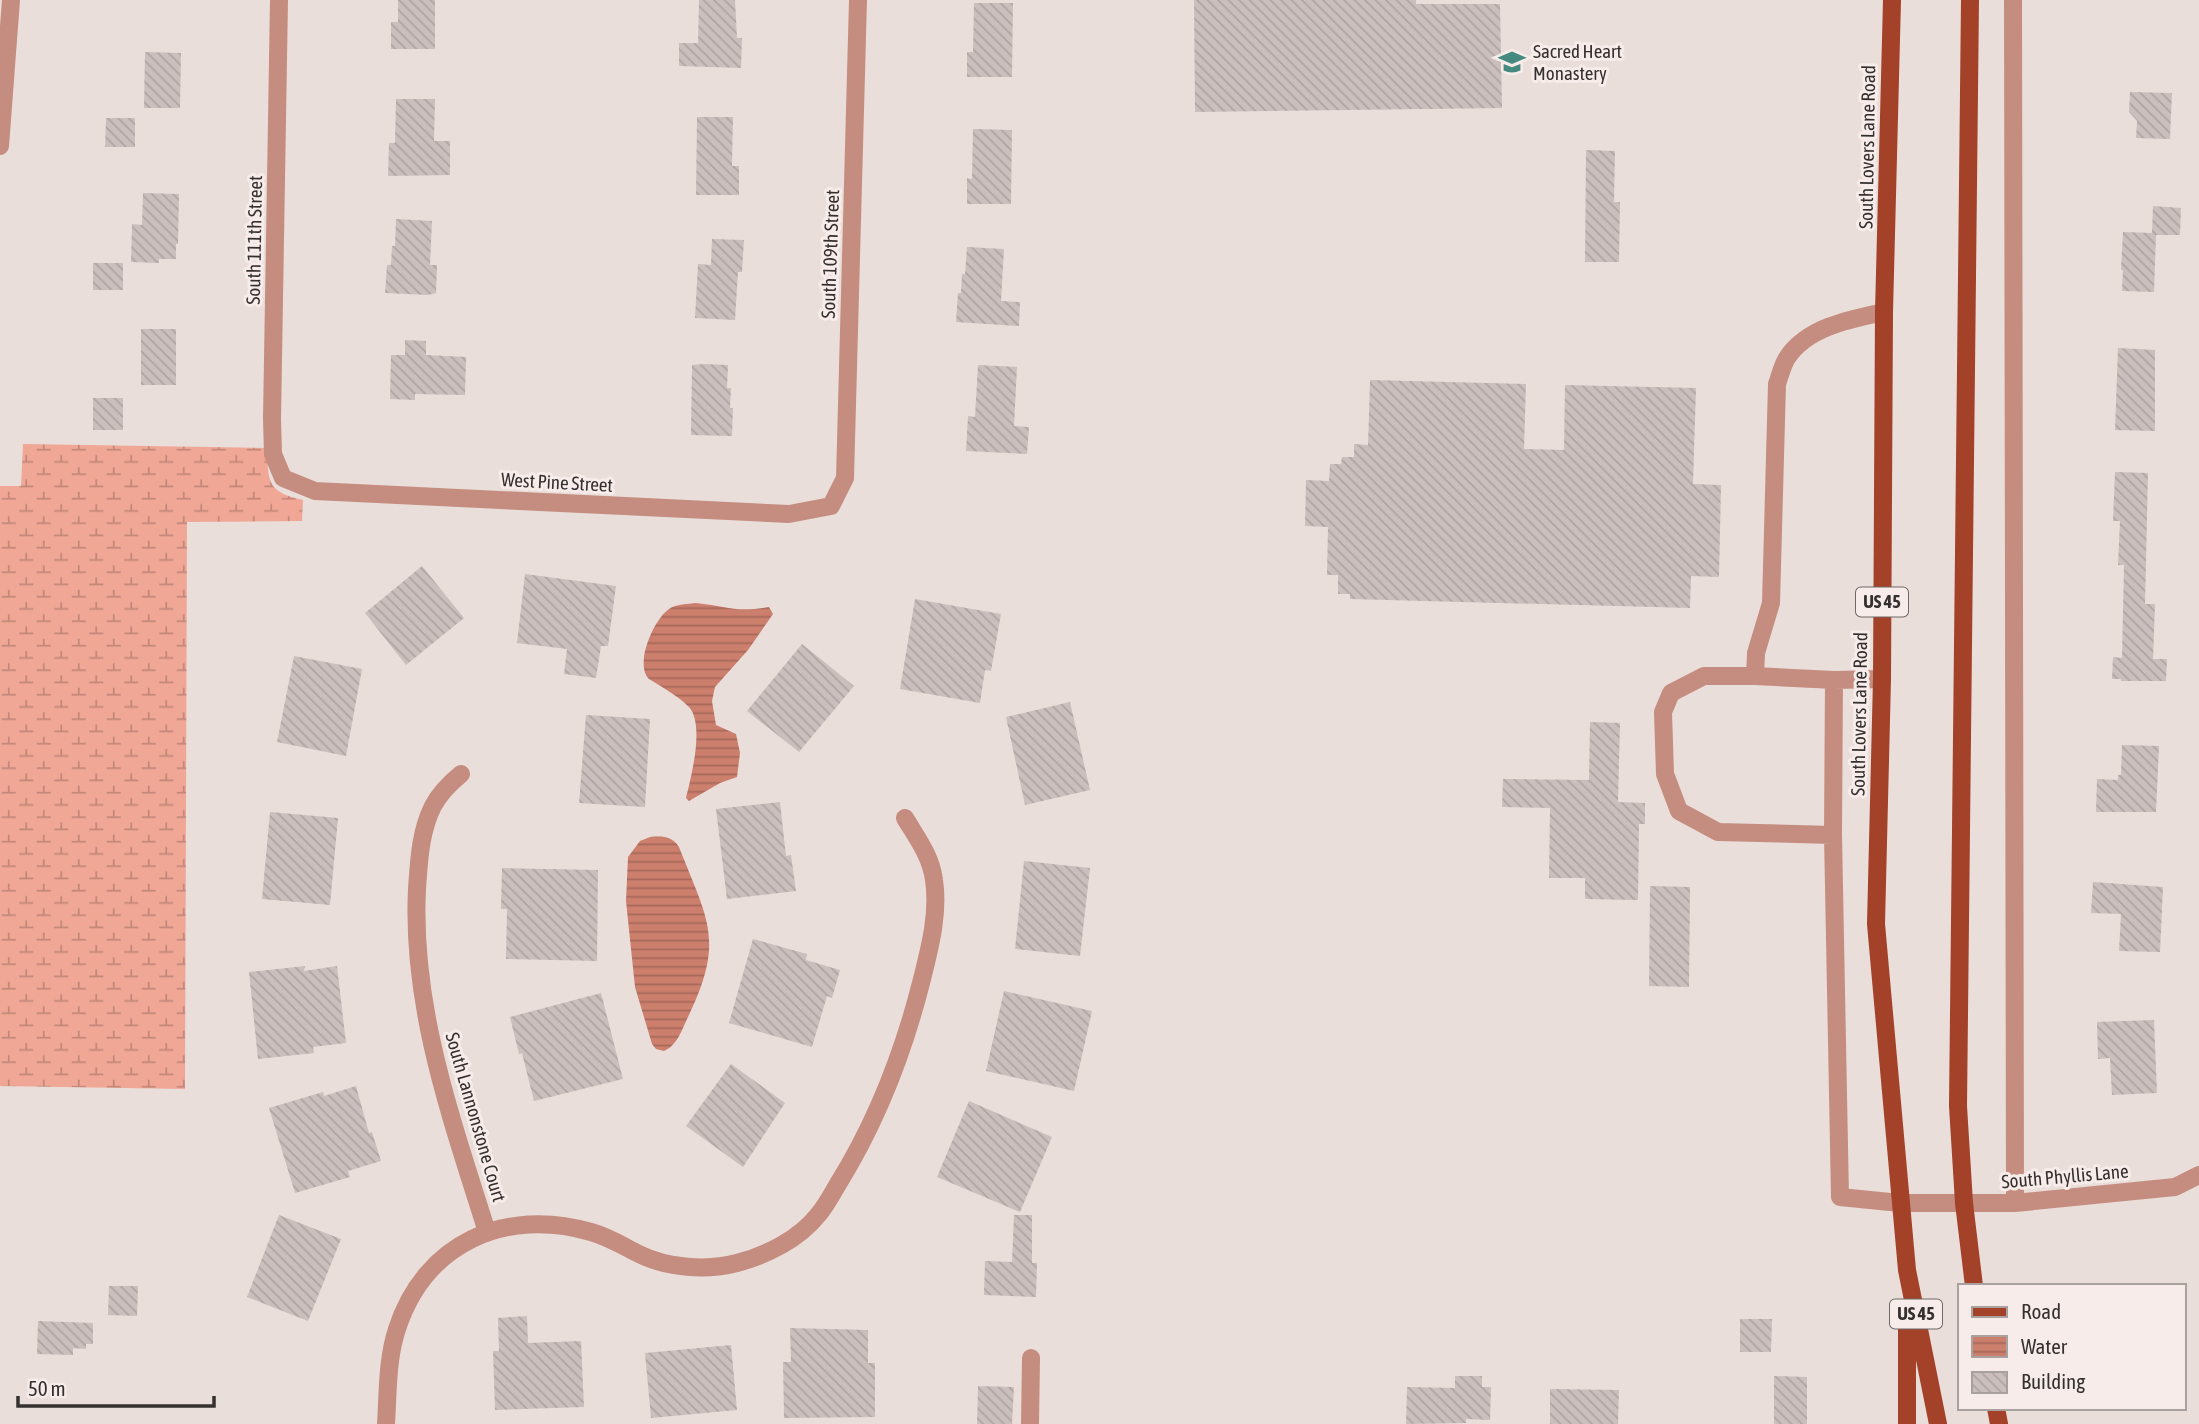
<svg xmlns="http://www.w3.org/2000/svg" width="2199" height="1424" viewBox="0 0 2199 1424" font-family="'Asap Condensed',sans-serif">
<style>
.wetland{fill:url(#wetland-marsh)}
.water{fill:url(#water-rules)}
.building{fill:url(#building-back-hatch)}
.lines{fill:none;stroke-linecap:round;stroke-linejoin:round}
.minor{stroke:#c58d7f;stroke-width:18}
.major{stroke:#a34129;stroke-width:18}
.labels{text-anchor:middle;stroke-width:6;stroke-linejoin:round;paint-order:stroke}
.shield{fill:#f7ece9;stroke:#6e6867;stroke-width:2}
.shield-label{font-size:18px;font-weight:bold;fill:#34302f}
.poi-label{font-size:19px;fill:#34302f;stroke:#f7ece9;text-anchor:start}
.street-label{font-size:19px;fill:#34302f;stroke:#f7ece9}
</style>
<defs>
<pattern id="wetland-marsh" width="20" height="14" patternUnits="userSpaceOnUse" patternTransform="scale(1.75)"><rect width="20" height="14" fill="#f0a795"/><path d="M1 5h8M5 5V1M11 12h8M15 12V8" fill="none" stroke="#c3887a"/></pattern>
<pattern id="water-rules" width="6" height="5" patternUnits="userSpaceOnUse" patternTransform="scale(1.75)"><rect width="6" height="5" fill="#cc7f6c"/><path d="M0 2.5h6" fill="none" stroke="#a66859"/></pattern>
<pattern id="building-back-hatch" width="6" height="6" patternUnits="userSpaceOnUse" patternTransform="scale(1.75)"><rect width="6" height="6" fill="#cabfbc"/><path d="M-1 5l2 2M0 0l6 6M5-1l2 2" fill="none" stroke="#aea4a2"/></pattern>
</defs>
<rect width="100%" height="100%" fill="#eadedb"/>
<!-- wetland -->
<path class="wetland" d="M23 444 267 448C268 482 267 492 303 500L302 521 187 522 185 1089 0 1086V486H21Z"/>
<!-- water -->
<path class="water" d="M696 603C727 606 736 613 769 607L773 614 748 650 715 687 712 701 716 725 736 734 740 753 737 777 720 783 689 801 686 798C691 777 705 725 689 707 678 696 662 687 649 679 634 664 654 619 669 609 676 604 688 604 696 603Z
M650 837C662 836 672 836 679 847 708 921 725 940 688 1017 682 1029 678 1045 664 1051L656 1049 652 1044 635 987 626 901 628 857 640 841Z"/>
<!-- building -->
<path class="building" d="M398 0H435V49H391V22H398Z
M699 0H735L737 38H742L741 68 679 66V43H698Z
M1194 0H1416V4H1500L1502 108 1195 112Z
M974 3H1013L1012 77H967V52H973Z
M145 52 181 53 180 108H144Z
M2130 92 2172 93 2170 139 2136 138 2137 121 2129 112Z
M396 99H435L434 141H450V175L388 176 389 143H395Z
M697 117H733L732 166H739V195H696Z
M106 118H135V147H105Z
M973 129 1012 130 1011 204H967V178L972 179Z
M1586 150 1615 151 1614 202H1620L1619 262H1585Z
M143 193 179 194 178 244H176V259H159V263L131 262 132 224 142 225Z
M2153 206 2181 208 2180 235H2156L2154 292 2122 291 2123 270H2121L2123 232 2152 233Z
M396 219 432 221 430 265H437L436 293 428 295 385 293 387 265H391L392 246H395Z
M712 239 744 240 742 272H738L735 320 695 318 698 264 711 265Z
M967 247 1004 249 1001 301 1020 302 1019 326 956 322 958 293H961L962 274H965Z
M93 263H123V290H93Z
M141 329H176V385H141Z
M405 340 426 341V355L466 357 465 395 415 394V400L390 399 391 355H405Z
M2118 348 2155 350V431L2115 430Z
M704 364 728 365 727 388H731L730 408H733L732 436 691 435 692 365Z
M978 365 1017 367 1014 426 1029 427 1027 454 966 451 968 416 975 417Z
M1370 380 1526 384 1524 449 1564 450 1565 385 1696 388 1693 484 1721 485 1719 577 1691 576 1690 608 1350 599V594H1338V575H1327L1328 527 1305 526 1306 480 1329 481 1330 464H1341L1342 457H1354V444L1368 445Z
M93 398H123V430H93Z
M2115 472 2148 473 2145 604H2155L2153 659H2167L2166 681H2121V679H2112L2113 657 2122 658 2124 565H2118L2120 521H2113Z
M422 566 464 618 406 665 365 613Z
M525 574 616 586 608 646H601L596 678 564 674 567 649 517 643Z
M915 599 1001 614 991 671 985 670 980 703 900 689Z
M802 644 854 686 799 752 747 711Z
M294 656 362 669 346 756 277 742Z
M1070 702 1090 790 1025 805 1006 717Z
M586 715 650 719 645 807 579 803Z
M1590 722 1620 723 1618 802 1645 803V824H1639L1638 900 1585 899V878H1549L1550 808 1502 807 1503 779 1589 780Z
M2122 745 2159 746 2156 812H2096L2097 779 2118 780V775H2121Z
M780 802 786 856 791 855 796 891 727 899 716 809Z
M270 812 338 818 330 905 262 899Z
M1024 861 1090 868 1080 956 1015 949Z
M502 868 598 870 597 961 506 959 507 909H501Z
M2093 882 2163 887 2160 952 2119 951 2121 914 2091 913Z
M1650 886 1690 887 1689 987 1649 986Z
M753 939 807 954 806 960 840 970 832 998 827 996 812 1047 729 1023Z
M305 966 304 971 337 966 346 1043 313 1047 314 1053 258 1059 249 972Z
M1004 991 1092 1011 1074 1091 986 1071Z
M601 993 623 1079 534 1101 522 1053 519 1054 510 1017Z
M2154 1020 2157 1093 2112 1095 2110 1058 2098 1059 2097 1022Z
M731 1064 785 1103 743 1167 686 1126Z
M356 1086 369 1133 372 1132 381 1161 348 1171 350 1177 295 1193 269 1108 323 1092 324 1096Z
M969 1101 1052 1137 1020 1212 937 1177Z
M279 1215 341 1239 308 1321 247 1297Z
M1014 1215H1032V1263H1037L1036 1297 984 1295 985 1261 1012 1262Z
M109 1286H138L137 1316 108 1315Z
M527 1316 528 1343 581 1341 584 1407 495 1410 493 1351H499L498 1318Z
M1740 1319H1772L1771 1352H1740Z
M38 1321 93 1323V1344H86V1349L73 1348V1355L37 1354Z
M790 1328 868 1330V1363H875V1417L784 1418 783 1362H791Z
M731 1345 737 1410 651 1418 645 1353Z
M1455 1376H1482V1387H1491L1490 1420 1466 1419V1423L1406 1424 1407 1387 1455 1388Z
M1774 1376 1807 1377V1424H1774Z
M978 1386 1014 1387 1012 1424H977Z
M1550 1389 1619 1390 1618 1424H1550Z"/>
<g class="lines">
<!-- minor -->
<path class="minor" d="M279 0 272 419 273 454 283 478 315 491 789 514 831 506 845 478 858 0
M2013 0 2015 1203
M0 146 11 0
M1755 676H1704L1671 693 1663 712 1665 774 1679 811 1718 832 1833 835
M1882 679 1834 680 1833 835 1840 1197 1900 1203H2015L2175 1187 2199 1175
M1834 680 1755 676 1756 653 1771 603 1777 384C1780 376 1782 366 1787 358 1807 327 1851 319 1884 312
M461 774C450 783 440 793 433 806 420 832 419 861 417 889 411 1008 452 1120 487 1232
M386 1424C388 1393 387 1359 397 1329 425 1243 505 1207 591 1232 609 1237 623 1246 639 1254 667 1268 707 1271 737 1263 767 1255 799 1239 818 1215 826 1206 832 1194 838 1184 877 1121 904 1051 922 979 930 947 939 913 934 880 931 856 917 838 905 818
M1030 1424 1031 1358"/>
<!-- major -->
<path class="major" d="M1892 0 1884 312 1882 679 1876 924 1907 1270 1938 1424
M1970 0 1958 1106 1964 1203 1974 1286
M1907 1309V1424
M1996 1408 1999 1424"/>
</g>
<!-- icons -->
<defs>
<g id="school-bare" transform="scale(2.1)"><path d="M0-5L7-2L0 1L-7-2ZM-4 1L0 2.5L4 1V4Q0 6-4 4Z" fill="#448a81" stroke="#f7ece9" stroke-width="2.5" paint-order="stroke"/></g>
</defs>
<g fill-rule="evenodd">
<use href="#school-bare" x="1512" y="62"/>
</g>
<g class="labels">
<!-- shield labels -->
<g class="shield">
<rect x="1856" y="587.5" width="52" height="29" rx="5"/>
<rect x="1890" y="1299.5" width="52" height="29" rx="5"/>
</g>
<g class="shield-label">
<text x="1882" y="608">US 45</text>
<text x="1916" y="1320">US 45</text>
</g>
<!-- poi labels -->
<g class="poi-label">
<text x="1533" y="58">Sacred Heart<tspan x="1533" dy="22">Monastery</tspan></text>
</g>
<!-- street labels -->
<g class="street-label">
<text transform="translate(1867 147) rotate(-89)" y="7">South Lovers Lane Road</text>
<text transform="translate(254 240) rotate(-89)" y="7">South 111th Street</text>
<text transform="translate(830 254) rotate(-88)" y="7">South 109th Street</text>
<text transform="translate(557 482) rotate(3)" y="7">West Pine Street</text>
<text transform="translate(1859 714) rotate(-89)" y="7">South Lovers Lane Road</text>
<text transform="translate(476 1117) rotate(74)" y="7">South Lannonstone Court</text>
<text transform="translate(2065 1176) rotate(-5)" y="7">South Phyllis Lane</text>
</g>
</g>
<!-- legend -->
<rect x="1958" y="1284" width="228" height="126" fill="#f7ece9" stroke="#a9a19f" stroke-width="2"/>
<rect x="1972" y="1307" width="35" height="10" fill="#a34129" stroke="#a9a19f" stroke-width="2"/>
<text x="2021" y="1319" font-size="21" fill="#34302f">Road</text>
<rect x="1972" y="1336" width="35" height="21" fill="url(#water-rules)" stroke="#a9a19f" stroke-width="2"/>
<text x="2021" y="1354" font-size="21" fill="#34302f">Water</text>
<rect x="1972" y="1372" width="35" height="21" fill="url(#building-back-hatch)" stroke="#a9a19f" stroke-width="2"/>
<text x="2021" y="1389" font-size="21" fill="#34302f">Building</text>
<!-- scale -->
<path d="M18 1396v10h196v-10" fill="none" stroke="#34302f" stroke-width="3.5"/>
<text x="28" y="1396" font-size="21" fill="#34302f" stroke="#f7ece9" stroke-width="5" paint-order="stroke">50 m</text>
</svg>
